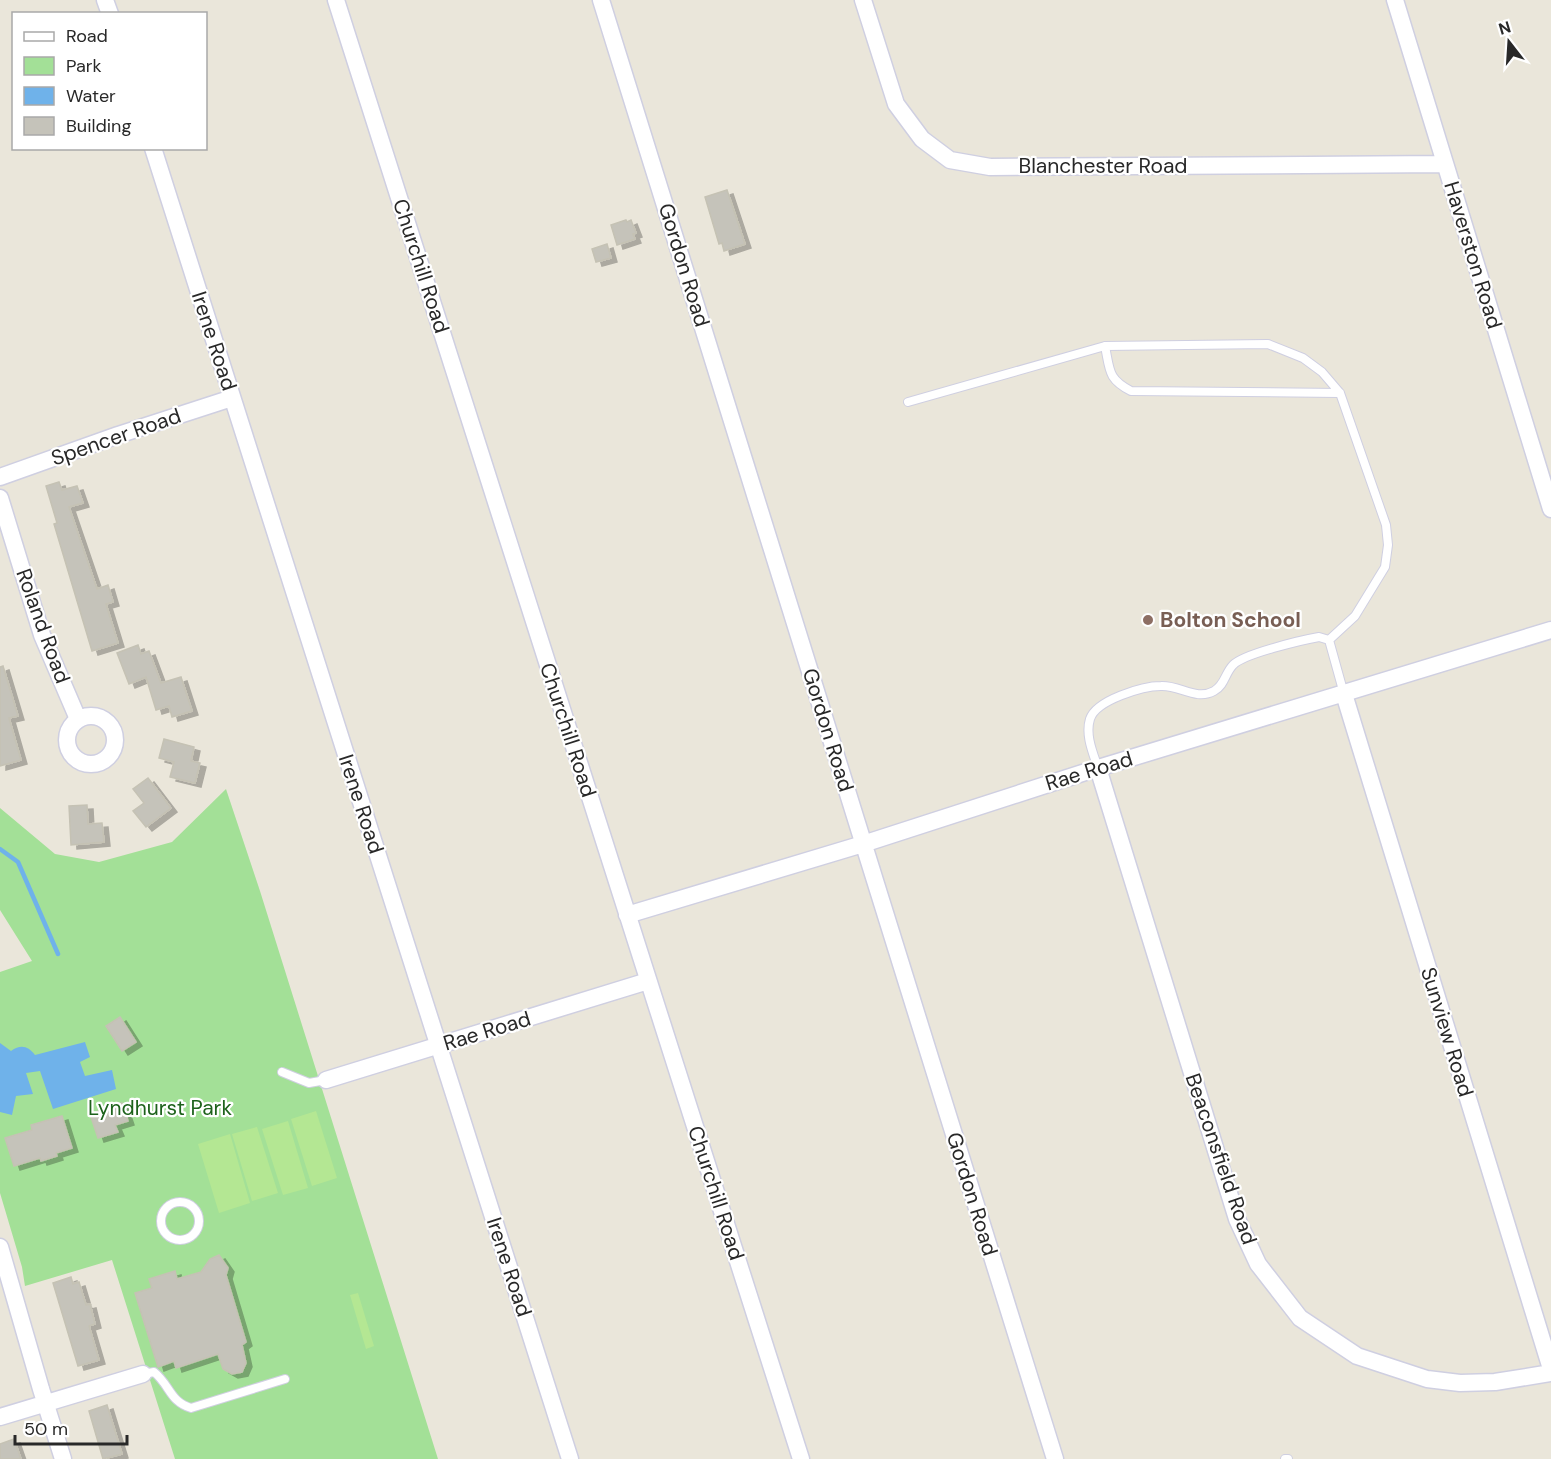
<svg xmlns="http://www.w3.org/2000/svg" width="1551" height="1459" viewBox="0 0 1551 1459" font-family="'DM Sans',sans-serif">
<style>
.green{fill:#a3e097}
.pitch{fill:#b4e793}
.water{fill:#6fb2ea}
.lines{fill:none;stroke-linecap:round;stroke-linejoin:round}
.stream{stroke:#6fb2ea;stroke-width:4.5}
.building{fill:#c5c3ba;stroke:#c5c2b4;stroke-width:1.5;filter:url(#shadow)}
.lane-casing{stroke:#cfcfe1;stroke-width:10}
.street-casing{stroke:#cfcfe1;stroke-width:19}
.lane{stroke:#fff;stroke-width:8}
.street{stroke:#fff;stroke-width:16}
.education-dot{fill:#8d6e63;stroke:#fff;stroke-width:2}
.labels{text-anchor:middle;stroke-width:4.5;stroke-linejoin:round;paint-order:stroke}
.street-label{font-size:21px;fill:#282828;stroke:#fff}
.education-label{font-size:21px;font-weight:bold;fill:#785e54;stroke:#fff;text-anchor:start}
.park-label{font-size:21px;fill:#1d621b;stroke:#fff}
</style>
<defs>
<filter id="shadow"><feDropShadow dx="6" dy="4" stdDeviation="0" flood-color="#0004"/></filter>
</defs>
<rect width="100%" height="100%" fill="#eae6da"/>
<!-- green -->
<path class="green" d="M226 789 260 891 438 1459H175L112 1260 25 1286 22 1267 0 1193V972L32 961 0 910V808L55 854 99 862 172 842Z"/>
<!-- pitch -->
<path class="pitch" d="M316 1111 337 1178 312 1186 291 1119Z
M288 1121 308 1188 283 1195 262 1129Z
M257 1127 278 1193 252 1201 232 1134Z
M230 1134 250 1203 219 1213 198 1144Z
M358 1293 374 1346 366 1349 350 1295Z"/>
<!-- water -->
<path class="water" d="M85 1042 90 1057 80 1062 85 1076 112 1070 116 1089 53 1109 40 1071 26 1073 33 1094 16 1096 12 1115 0 1112V1043L11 1051C21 1044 28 1046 35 1055Z"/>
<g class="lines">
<!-- stream -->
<path class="stream" d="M0 849 18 862 58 954"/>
</g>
<!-- building -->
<path class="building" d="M727 190 745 244 724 251 722 243 719 244 705 197Z
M626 220 627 222 631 220 636 233 633 234 635 239 617 245 611 225Z
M607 244 611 258 596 262 592 249Z
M59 482 62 490 77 486 83 503 69 507 97 589 108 585 113 602 106 604 118 643 92 651 54 524 57 523 46 486Z
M138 645 141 654 149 651 161 683 181 677 192 711 172 717 169 706 156 710 146 677 129 684 117 653Z
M3 666 18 716 9 718 21 760 0 766V667Z
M164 739 194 747 191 761 200 763 195 783 170 777 174 762 159 758Z
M148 778 171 808 146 827 133 811 144 803 133 789Z
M87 805 88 824 102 823 104 842 71 845 69 806Z
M120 1017 136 1042 122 1051 106 1026Z
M122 1103 128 1121 115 1125 118 1132 98 1138 90 1114Z
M62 1116 72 1148 56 1153 57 1156 41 1161 40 1158 14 1166 5 1138 32 1130 31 1125Z
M219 1255 228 1268 226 1275 246 1342 242 1345 246 1363 242 1372 232 1374 223 1369 218 1354 176 1368 174 1361 158 1367 135 1293 152 1288 149 1279 175 1271 177 1279 201 1272 210 1259Z
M71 1277 73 1284 79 1282 86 1305 90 1304 95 1324 89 1326 99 1360 78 1366 53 1283Z
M107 1405 122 1454 103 1459 89 1411Z
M14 1439 21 1459H0V1444Z"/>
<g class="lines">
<!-- lane casing -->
<g class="lane-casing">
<path id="lane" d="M1105 346C1110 371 1108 379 1131 391L1340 393
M908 402 1105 346 1268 344 1303 358 1322 372 1340 393 1386 525 1388 545 1385 567 1355 616 1329 640
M1098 768C1093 753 1085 735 1090 719 1096 700 1143 686 1161 686 1180 685 1196 701 1214 691 1225 685 1225 673 1233 665 1243 654 1302 640 1319 637L1329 640 1344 694
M282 1072 309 1083 326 1080
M161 1221a19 19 0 1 1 38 0a19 19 0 1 1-38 0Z
M143 1374 154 1372C170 1385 170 1402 191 1408L285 1379
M1285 1459H1288"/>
</g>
<!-- street casing -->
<g class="street-casing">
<path id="street" d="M105 0 110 14
M336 0 801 1459
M601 0 1055 1459
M863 0 896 104 922 139 950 160 990 167 1445 164
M1395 0 1551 509
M153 148 570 1459
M0 477 118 435 232 398
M0 498 42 635 78 719
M1344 694 1551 1369
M67 740a24 24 0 1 1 48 0a24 24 0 1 1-48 0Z
M1098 768 1237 1219 1258 1264 1300 1318 1357 1356 1427 1379 1460 1383 1495 1382 1551 1373
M627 915 863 844 1098 768 1551 630
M326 1080 648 981
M0 1247 41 1389 63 1459
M0 1417 143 1374"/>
</g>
<!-- lane -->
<use href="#lane" class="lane"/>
<!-- street -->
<use href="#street" class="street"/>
</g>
<!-- markers -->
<circle class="education-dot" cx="1148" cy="620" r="6"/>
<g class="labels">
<!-- street labels -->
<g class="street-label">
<text x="1103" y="173">Blanchester Road</text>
<text transform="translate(1473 255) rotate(73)" y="7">Haverston Road</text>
<text transform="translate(684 265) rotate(73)" y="7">Gordon Road</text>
<text transform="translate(421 266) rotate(72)" y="7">Churchill Road</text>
<text transform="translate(214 341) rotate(72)" y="7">Irene Road</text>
<text transform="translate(116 437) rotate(-19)" y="7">Spencer Road</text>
<text transform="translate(43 626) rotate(70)" y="7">Roland Road</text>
<text transform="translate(568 730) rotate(72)" y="7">Churchill Road</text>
<text transform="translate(828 730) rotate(73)" y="7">Gordon Road</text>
<text transform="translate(1089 771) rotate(-17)" y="7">Rae Road</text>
<text transform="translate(361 804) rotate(72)" y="7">Irene Road</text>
<text transform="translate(487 1031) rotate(-17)" y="7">Rae Road</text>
<text transform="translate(1447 1032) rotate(73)" y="7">Sunview Road</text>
<text transform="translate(1221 1159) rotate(71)" y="7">Beaconsfield Road</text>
<text transform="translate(716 1193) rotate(72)" y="7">Churchill Road</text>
<text transform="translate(972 1194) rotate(73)" y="7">Gordon Road</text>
<text transform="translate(509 1267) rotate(72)" y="7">Irene Road</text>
</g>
<!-- education labels -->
<g class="education-label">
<text x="1160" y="627">Bolton School</text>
</g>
<!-- park labels -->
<g class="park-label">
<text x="160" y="1115">Lyndhurst Park</text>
</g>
</g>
<!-- legend -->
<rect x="12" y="12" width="195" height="138" fill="#ffffff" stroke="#a9a9a9" stroke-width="1.5"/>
<rect x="24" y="32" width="30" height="9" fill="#ffffff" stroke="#a9a9a9" stroke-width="1.5"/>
<text x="66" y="42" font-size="18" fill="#282828">Road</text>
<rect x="24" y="57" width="30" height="18" fill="#a3e097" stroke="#a9a9a9" stroke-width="1.5"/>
<text x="66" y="72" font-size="18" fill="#282828">Park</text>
<rect x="24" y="87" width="30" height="18" fill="#6fb2ea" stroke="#a9a9a9" stroke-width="1.5"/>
<text x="66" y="102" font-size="18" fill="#282828">Water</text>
<rect x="24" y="117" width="30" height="18" fill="#c5c3ba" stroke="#a9a9a9" stroke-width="1.5"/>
<text x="66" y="132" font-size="18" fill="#282828">Building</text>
<!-- north arrow -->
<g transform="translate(1509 42) rotate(343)" stroke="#ffffff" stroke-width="4.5" paint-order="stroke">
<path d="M0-4.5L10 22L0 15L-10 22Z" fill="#282828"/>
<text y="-9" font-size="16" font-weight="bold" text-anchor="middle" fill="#282828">N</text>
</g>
<!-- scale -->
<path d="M15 1435v9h112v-9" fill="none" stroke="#282828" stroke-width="3"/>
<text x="24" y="1435" font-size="18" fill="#282828" stroke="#ffffff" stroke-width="4.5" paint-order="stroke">50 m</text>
</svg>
